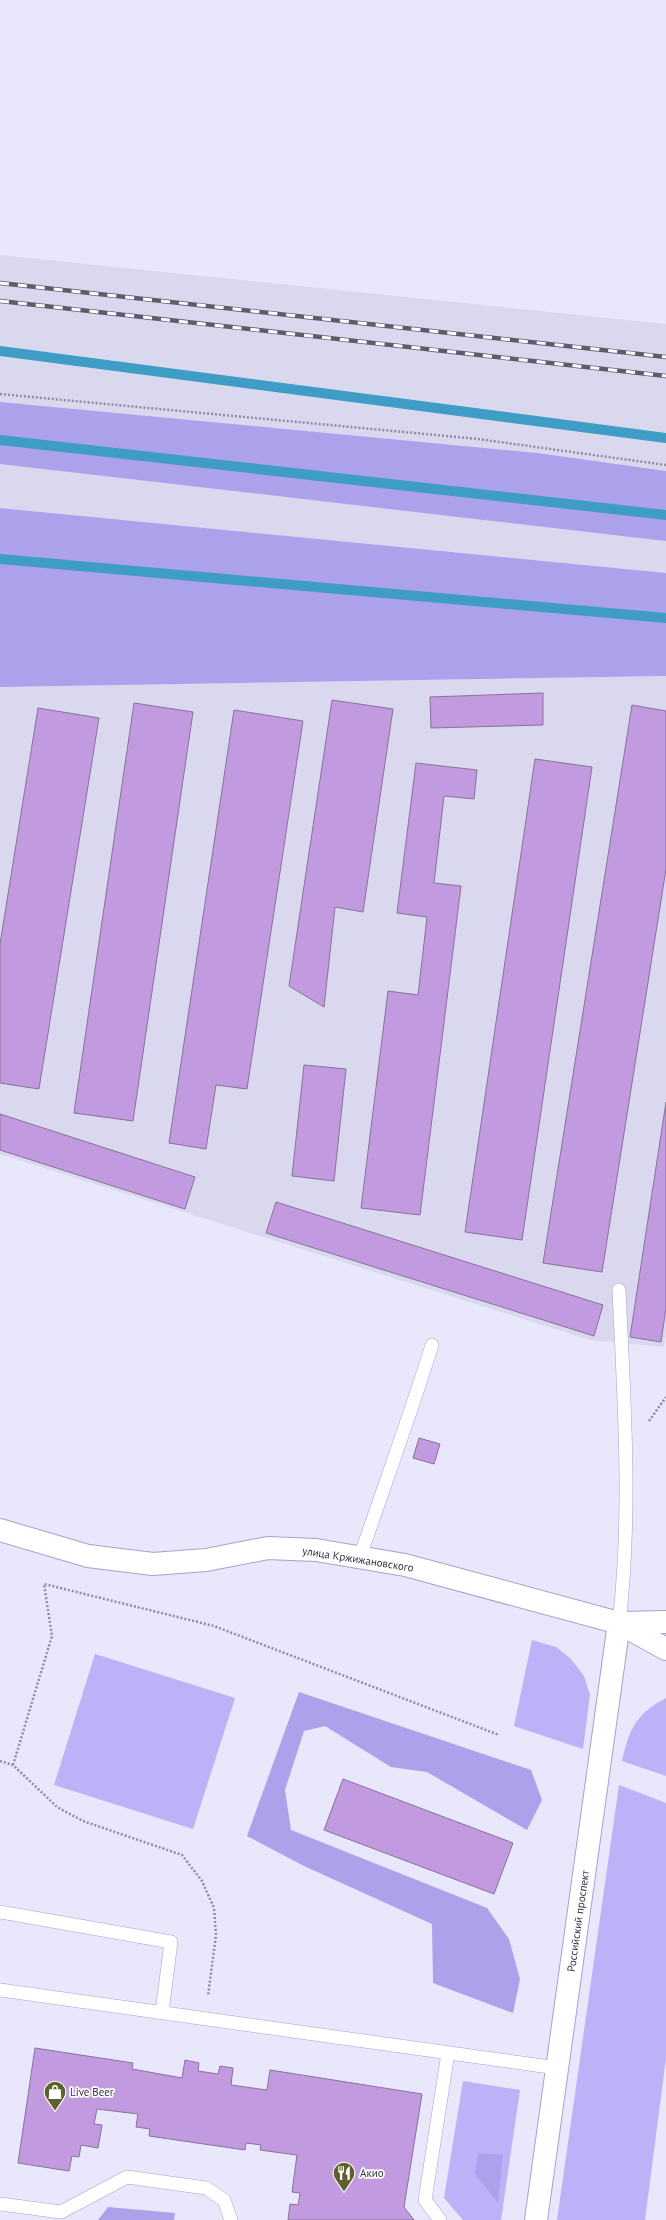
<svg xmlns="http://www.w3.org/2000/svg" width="666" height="2220" viewBox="0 0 666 2220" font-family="'PT Sans',sans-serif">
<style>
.built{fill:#dad8ef}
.green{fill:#bcb2f8}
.forest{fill:#aca1eb}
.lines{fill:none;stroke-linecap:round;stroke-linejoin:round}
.stream{stroke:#3f9cc5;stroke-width:10}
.building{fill:#c29adf;stroke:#89719b}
.service-casing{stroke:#a7a0d0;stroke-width:14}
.tertiary-casing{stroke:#a7a0d0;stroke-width:24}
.path{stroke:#8f8da0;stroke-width:2.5;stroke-dasharray:2 2;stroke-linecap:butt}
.service{stroke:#fff;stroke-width:13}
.tertiary{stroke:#fff;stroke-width:22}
.rail-casing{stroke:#5e5b6e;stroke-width:4.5}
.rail{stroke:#fff;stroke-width:3;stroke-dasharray:9;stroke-linecap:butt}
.labels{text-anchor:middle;stroke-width:3.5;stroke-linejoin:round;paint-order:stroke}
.street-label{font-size:11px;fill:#353245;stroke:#fff}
.poi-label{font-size:11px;fill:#353245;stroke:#fff;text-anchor:start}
</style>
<rect width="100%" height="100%" fill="#e9e7fb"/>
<!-- built -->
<path class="built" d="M0 255 666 324V573L0 508Z
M666 676V1330L664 1347 590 1340 0 1154V687Z"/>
<!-- green -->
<path class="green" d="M532 1640 556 1647 571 1659 584 1676 590 1695 583 1749 514 1726Z
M95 1654 235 1698 193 1829 54 1785Z
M666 1698V1776L622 1761C629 1729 636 1714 666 1698Z
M619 1785 666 1803V2058L645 2220H557Z
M463 2081 520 2090 501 2220H463L444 2198Z"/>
<!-- forest -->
<path class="forest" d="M0 402 537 453 666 471V541L0 464Z
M0 508 666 573V676L0 687Z
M299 1692 531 1770 542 1800 527 1830 427 1772 391 1767 325 1726 304 1731 285 1790 291 1830 487 1908 509 1939 520 1979 513 2013 433 1983 432 1924 304 1866 247 1836Z
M478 2153 503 2155 498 2203 475 2174Z
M108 2207 175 2213 174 2220H98Z"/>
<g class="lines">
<!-- stream -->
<path class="stream" d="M0 351 666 438
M0 440 666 515
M0 559 666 618"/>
</g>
<!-- building -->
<path class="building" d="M543 693V725L431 728 430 697Z
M332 700 393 709 363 912 335 907 324 1007 289 986Z
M134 703 193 712 133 1121 74 1113Z
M632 705 666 711V869L602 1272 543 1263Z
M38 708 99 718 39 1089 0 1083V944Z
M234 710 303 721 247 1089 216 1085 206 1149 169 1143Z
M535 759 592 767 522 1240 465 1232Z
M416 763 477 770 474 799 444 796 434 883 461 886 420 1215 361 1208 388 991 418 995 427 917 397 913Z
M304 1065 346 1069 334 1181 292 1176Z
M666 1102V1308L661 1342 630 1337Z
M0 1114 195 1177 185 1209 0 1150Z
M276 1202 603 1305 594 1336 266 1233Z
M419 1438 440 1444 434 1464 413 1458Z
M343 1779 513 1843 494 1894 324 1830Z
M35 2048 133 2063 132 2069 182 2078 185 2060 199 2063 198 2071 218 2074 220 2066 233 2068 231 2085 267 2090 270 2070 422 2094 404 2207 414 2220H288L290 2204 298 2205 300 2193 292 2192 297 2155 260 2150 261 2145 246 2143 245 2150 149 2136 150 2129 136 2127 138 2114 97 2109 94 2124 102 2125 98 2148 81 2145 79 2157 72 2156 69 2171 18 2163Z"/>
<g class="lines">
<!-- service casing -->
<g class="service-casing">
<path id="service" d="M360 1557C384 1486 410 1416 432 1345
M619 1623C632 1512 624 1401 619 1290
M0 1912 171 1942 162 2012
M0 1990 557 2068
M0 2204 61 2212 127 2177 206 2188 224 2200 231 2220
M440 2220 425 2200 448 2053"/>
</g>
<!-- tertiary casing -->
<g class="tertiary-casing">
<path id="tertiary" d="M0 1530 88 1556 153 1564 206 1560 268 1548 316 1550 405 1565 619 1623 666 1649
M620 1623 666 1622
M536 2220 619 1623"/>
</g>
<!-- path -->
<path class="path" d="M0 394 478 439 666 465
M649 1421 666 1397
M0 1761 13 1765 57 1807 83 1821 182 1855 202 1881 214 1908 216 1935 208 1996
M13 1765 52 1636 44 1584 214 1626 499 1735"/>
<!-- service -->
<use href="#service" class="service"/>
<!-- tertiary -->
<use href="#tertiary" class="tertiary"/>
<!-- rail casing -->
<g class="rail-casing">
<path id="rail" d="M0 283 666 357
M0 301 666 376"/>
</g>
<!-- rail -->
<use href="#rail" class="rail"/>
</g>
<!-- icons -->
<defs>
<g id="shop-pin" transform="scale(1.15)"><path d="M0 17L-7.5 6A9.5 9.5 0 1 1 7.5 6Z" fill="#5e602d" stroke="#fff"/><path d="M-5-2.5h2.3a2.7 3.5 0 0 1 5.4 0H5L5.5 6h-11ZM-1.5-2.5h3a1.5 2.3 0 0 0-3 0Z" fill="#fff"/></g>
<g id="restaurant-pin" transform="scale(1.15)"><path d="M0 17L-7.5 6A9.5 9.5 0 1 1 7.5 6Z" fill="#5e602d" stroke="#fff"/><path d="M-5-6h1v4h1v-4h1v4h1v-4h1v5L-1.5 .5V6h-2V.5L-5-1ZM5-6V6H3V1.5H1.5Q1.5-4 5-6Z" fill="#fff"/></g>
</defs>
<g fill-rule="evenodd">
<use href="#shop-pin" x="55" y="2092"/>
<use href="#restaurant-pin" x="344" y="2173"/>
</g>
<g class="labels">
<!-- street labels -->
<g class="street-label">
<text transform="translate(358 1559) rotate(9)" y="4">улица Кржижановского</text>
<text transform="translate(578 1921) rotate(-82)" y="4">Российский проспект</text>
</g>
<!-- poi labels -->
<g class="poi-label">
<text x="70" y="2096">Live Beer</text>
<text x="360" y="2177">Акио</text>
</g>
</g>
</svg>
